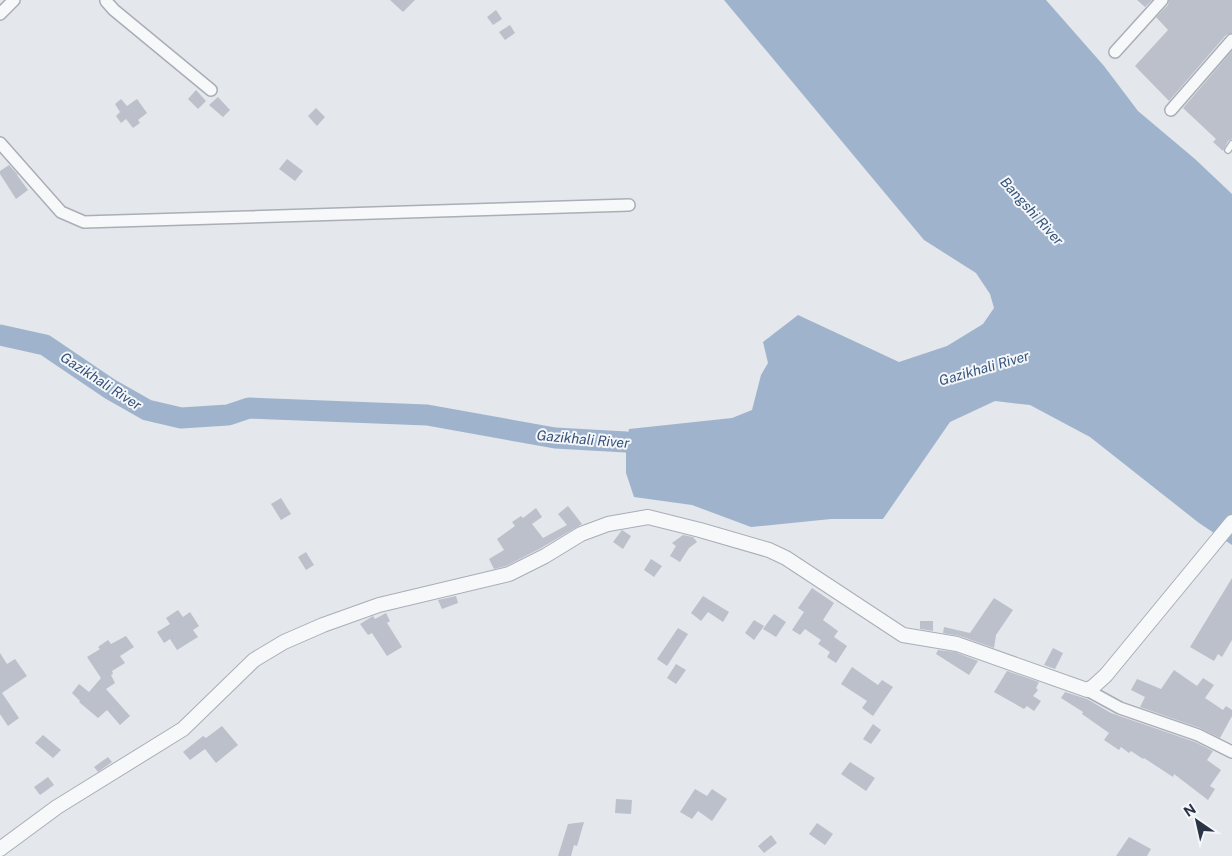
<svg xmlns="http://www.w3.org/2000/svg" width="1232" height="856" viewBox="0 0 1232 856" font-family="'Public Sans',sans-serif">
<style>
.water{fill:#9fb4cc}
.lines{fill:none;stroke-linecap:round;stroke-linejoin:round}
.river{stroke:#9fb4cc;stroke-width:21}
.building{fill:#bbc0ca}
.service-casing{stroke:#a9aeb7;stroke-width:8}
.minor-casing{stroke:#a9aeb7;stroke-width:14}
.tertiary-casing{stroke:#a9aeb7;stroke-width:16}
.service{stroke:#f7f8fa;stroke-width:5.5}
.minor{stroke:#f7f8fa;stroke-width:11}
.tertiary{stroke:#f7f8fa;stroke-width:14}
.labels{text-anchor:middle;stroke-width:4;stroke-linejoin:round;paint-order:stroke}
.water-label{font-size:14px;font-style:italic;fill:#34527a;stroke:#f4f6f9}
</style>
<rect width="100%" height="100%" fill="#e4e7ec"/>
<!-- water -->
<path class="water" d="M724 0H1046L1104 66 1138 111 1195 159 1232 194V545L1199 523 1090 437 1030 405 995 401 950 422 883 519H831L751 527 692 505 634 497 626 473V442L629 429 732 418 752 410 761 375 768 363 763 342 798 315 899 362 947 346 983 324 994 308 990 294 976 273 924 240Z"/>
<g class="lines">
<!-- river -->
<path class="river" d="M0 335 45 345 110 389 147 410 181 418 228 415 249 408 427 415 555 438 626 442 654 447"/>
</g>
<!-- building -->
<path class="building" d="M390 0H415L403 12Z
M1137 0H1152L1145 7Z
M1169 0H1232V33L1226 35 1169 101 1135 66 1168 30 1156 17 1168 5Z
M496 10 502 19 493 25 487 17Z
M510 25 515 33 505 40 499 32Z
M1232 51V139L1228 141 1223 151 1213 142 1216 139 1183 108Z
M196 90 206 101 198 109 188 99Z
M218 97 230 110 223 117 209 105Z
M121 99 127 106 137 99 147 113 138 120 140 123 133 128 126 119 121 123 116 116 120 112 115 104Z
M316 108 325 117 317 126 308 116Z
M287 159 303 171 295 181 279 169Z
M9 165 18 175H17L28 190 16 199 0 174V171Z
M281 498 291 514 281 520 271 504Z
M568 506 582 524 541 548 506 566 494 569 489 559 504 550 497 539 515 526 512 522 521 516 523 518 536 508 542 517 532 524 543 538 567 525 558 514Z
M622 530 631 536 623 549 613 542Z
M683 535 693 537 697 542 689 548 680 562 670 556 676 546 672 543Z
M306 552 314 565 306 570 298 557Z
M651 559 662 566 654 577 644 570Z
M1232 578V640L1222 657 1218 654 1214 661 1190 647Z
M812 588 834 603 823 620 838 631 834 637 847 646 836 663 827 657 830 652 818 644 821 640 805 629 800 635 792 630 804 612 798 608Z
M456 596 458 603 442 609 438 600Z
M703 596 729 612 723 622 708 612 701 621 691 613Z
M994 598 1013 610 996 635 994 648 960 636 943 633 944 627 970 633Z
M178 610 183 617 190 612 199 626 193 630 198 637 177 650 170 639 164 643 157 632 170 624 166 618Z
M386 613 390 621 387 623 402 647 387 656 372 633 368 635 360 624 373 616 375 619Z
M774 614 786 622 776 637 763 629Z
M754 620 764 626 754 640 745 633Z
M920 621H933V631L920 629Z
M678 628 688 634 667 666 657 659Z
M126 636 134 647 120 656 125 663 112 671 113 674 111 675 115 683 106 689 130 716 120 725 107 710 98 718 79 702 80 701 72 693 79 684 89 692 101 678 87 657 100 649 98 647 108 640 111 644Z
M1053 648 1063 653 1055 669 1044 665Z
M938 650 955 652 978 661 969 675 936 654Z
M0 653 7 664 15 659 27 676 2 693 19 718 8 726 0 714Z
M676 664 686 670 676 684 667 678Z
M852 667 878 685 882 680 893 687 873 716 862 708 867 701 841 684Z
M1174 670 1197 686 1203 678 1214 685 1205 698 1223 710 1226 706 1232 710V716L1220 738 1200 728 1140 707 1145 697 1131 690 1137 679 1161 689Z
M1007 671 1039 682 1036 688 1038 690 1033 696 1041 701 1034 711 1027 706 1024 709 994 692Z
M1065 692 1087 699 1111 713 1195 742 1213 751 1207 760 1221 770 1210 786 1215 789 1208 800 1174 774 1173 777 1144 758 1143 759 1131 751 1129 753 1121 747 1119 750 1104 740 1109 733 1082 714 1083 712 1061 698Z
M873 724 881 730 871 744 863 739Z
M222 726 238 745 216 763 205 749 190 760 183 752 203 736 206 738Z
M43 735 61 750 53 758 35 743Z
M108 757 112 762 98 772 94 767Z
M850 762 875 778 866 791 841 774Z
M48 777 54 785 40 795 34 787Z
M695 789 707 796 712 789 727 799 712 821 698 811 692 819 680 812Z
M616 799 632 800 631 814 615 813Z
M584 822 577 846 574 845 571 856H558L568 824Z
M817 823 833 834 825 845 809 834Z
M771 835 777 843 764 853 758 846Z
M1129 837 1151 849 1147 856H1116Z"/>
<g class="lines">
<!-- service casing -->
<g class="service-casing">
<path id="service" d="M1228 150 1232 144"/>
</g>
<!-- minor casing -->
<g class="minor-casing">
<path id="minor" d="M107 0 106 1 114 10 211 90
M0 14 14 0
M1115 52 1162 0
M1171 110 1232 40
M0 143 61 212 84 222 629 205
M1087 690 1120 708 1198 735 1232 752"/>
</g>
<!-- tertiary casing -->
<g class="tertiary-casing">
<path id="tertiary" d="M0 849 57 807 183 729 254 660 284 642 323 625 379 605 509 574 545 556 581 534 608 524 648 517 700 530 769 550 786 558 903 635 957 644 1087 690 1094 686 1106 675 1232 522"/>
</g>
<!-- service -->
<use href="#service" class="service"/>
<!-- minor -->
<use href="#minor" class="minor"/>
<!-- tertiary -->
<use href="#tertiary" class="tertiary"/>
</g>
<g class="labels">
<!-- water labels -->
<g class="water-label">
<text transform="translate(1032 211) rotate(48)" y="5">Bangshi River</text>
<text transform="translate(984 368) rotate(-16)" y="5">Gazikhali River</text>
<text transform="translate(101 381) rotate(33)" y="5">Gazikhali River</text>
<text transform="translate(583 439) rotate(5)" y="5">Gazikhali River</text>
</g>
</g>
<!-- north arrow -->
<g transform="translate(1197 821) rotate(326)" stroke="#f4f6f9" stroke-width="4" paint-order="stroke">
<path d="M0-4L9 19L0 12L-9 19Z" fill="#2b3445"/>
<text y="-8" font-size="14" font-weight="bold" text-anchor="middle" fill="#2b3445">N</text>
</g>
</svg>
